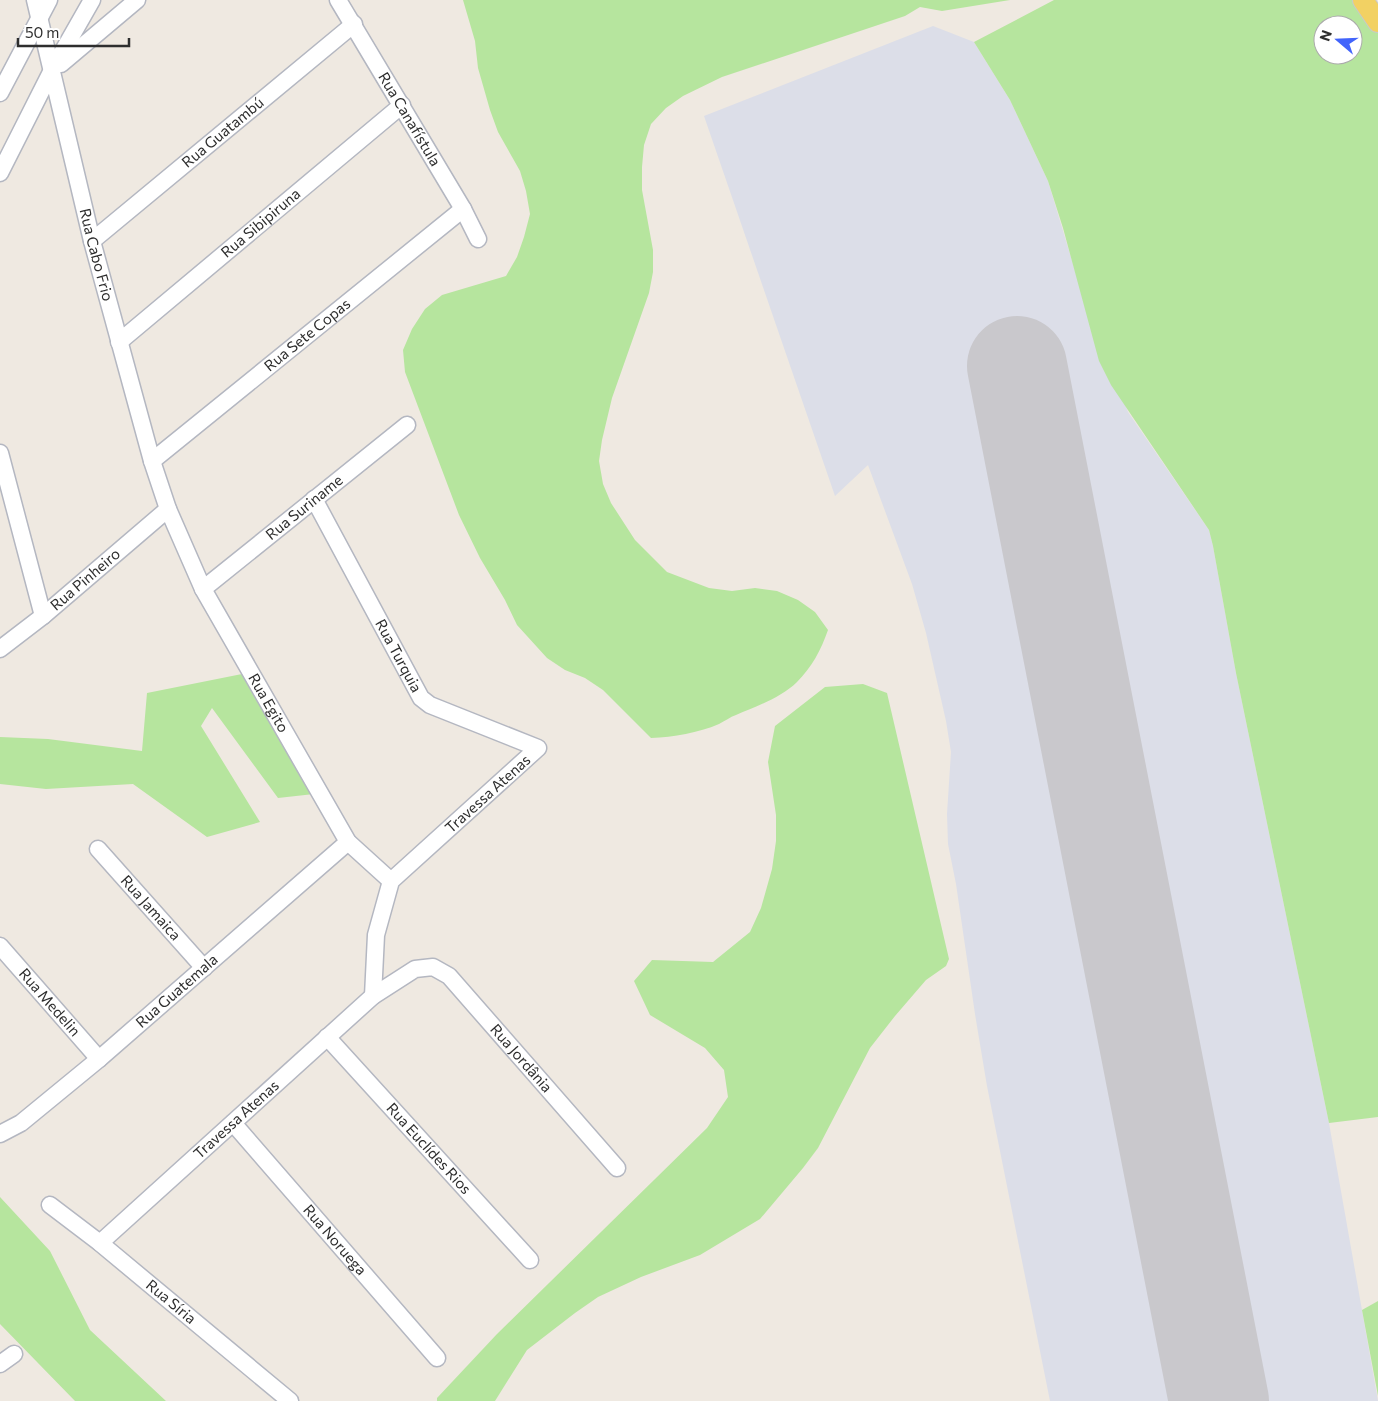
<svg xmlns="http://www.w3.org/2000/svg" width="1378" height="1401" viewBox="0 0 1378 1401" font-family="Commissioner,sans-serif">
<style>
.airport{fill:#dcdee8}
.green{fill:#b6e59e;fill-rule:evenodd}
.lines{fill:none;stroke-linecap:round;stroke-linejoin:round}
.runway{stroke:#c9c8cc;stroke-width:100}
.minor-casing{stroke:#b4b7c1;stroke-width:19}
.major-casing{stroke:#c9c9c9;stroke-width:22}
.minor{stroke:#fff;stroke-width:16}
.major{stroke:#f2d163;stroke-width:20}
.labels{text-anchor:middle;stroke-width:4;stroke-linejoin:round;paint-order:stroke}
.street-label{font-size:15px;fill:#2e2e2e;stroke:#fff}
</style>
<rect width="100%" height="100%" fill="#efe9e1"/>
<!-- airport -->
<path class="airport" d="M933 26 974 42 1010 100 1048 181 1076 274 1128 412 1209 530 1213 546 1236 673 1329 1123 1378 1401H1050L987 1086 975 1014 956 884 948 844 947 814 951 752 946 721 926 633 912 584 868 465 835 496 704 116Z"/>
<!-- green -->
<path class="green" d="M463 0H1010L942 11 920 7 905 16 722 77 683 96 666 108 651 124 644 145 642 167V190L653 250V272L649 293 612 398 602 440 599 461 603 484 611 503 635 540 667 572 709 588 732 591 755 588 777 591 798 600 815 612 828 630C821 650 812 667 797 682 781 698 756 706 736 715 730 717 725 721 719 724 698 733 674 737 651 738L603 690 585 678 565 670 547 658 517 625 505 600 480 558 459 515 405 372 403 350 412 329 425 309 442 295 506 276 517 257 524 237 530 214 526 191 520 171 498 132 490 110 478 68 475 41Z
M1054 0H1358L1378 33V1117L1329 1123 1236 673 1213 546 1209 530 1111 385 1099 361 1063 228 1048 181 1010 100 974 42ZM1323 25H1353V55H1323Z
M247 673 314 794 278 798 212 708 201 726 260 822 207 837 133 784 46 789 0 784V737L48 739 142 751 147 693Z
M863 684 887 693 949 959 946 966 926 980 895 1016 870 1048 818 1148 803 1168 760 1219 700 1255 641 1277 598 1297 575 1313 527 1350 495 1401H437V1398L497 1334 707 1128 728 1097 724 1070 705 1048 650 1015 634 981 652 960 713 962 750 932 761 908 772 869 776 841V815L768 762 775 726 825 687Z
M0 1197 50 1251 90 1330 166 1401H75L0 1324Z
M1378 1301V1396L1362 1310Z"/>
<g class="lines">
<!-- runway -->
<path class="runway" d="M1017 366 1219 1401"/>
<!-- minor casing -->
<g class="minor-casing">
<g id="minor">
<path id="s1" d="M35 0 92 241 152 461 168 509 203 589 348 842 391 881"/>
<path id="s2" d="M338 0 463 209 478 239"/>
<path d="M61 64 137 0"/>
<path d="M0 93 49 0"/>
<path d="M0 173 51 72 92 0"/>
<path id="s3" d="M92 241 354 24"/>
<path id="s4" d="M119 342 402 105"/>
<path d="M0 453 43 616"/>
<path id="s5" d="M152 461 463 209"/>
<path id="s6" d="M314 499 421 698 430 705 538 748 391 881 376 935 373 996"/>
<path id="s7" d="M203 589 407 425"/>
<path id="s8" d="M0 649 43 616 168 509"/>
<path id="s9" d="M98 849 204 968"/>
<path id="s10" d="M0 946 99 1059"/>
<path id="s11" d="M327 1037 530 1260"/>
<path id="s12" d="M233 1123 437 1358"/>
<path id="s13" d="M0 1134 21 1123 99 1059 348 842"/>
<path id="s14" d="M50 1205 100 1243 290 1401"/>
<path id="s15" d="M100 1243 373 996 415 969 433 967 449 976 617 1168"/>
<path d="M0 1364 14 1354"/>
</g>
</g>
<!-- major casing -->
<g class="major-casing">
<path id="major" d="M1363 0 1378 22"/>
</g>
<!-- minor -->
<use href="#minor" class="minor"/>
<!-- major -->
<use href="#major" class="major"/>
</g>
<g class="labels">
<!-- street labels -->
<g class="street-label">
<text dy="5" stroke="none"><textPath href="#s2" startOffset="139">Rua Canafístula</textPath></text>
<text dy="5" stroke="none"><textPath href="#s3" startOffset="170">Rua Guatambú</textPath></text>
<text dy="5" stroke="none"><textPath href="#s4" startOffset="185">Rua Sibipiruna</textPath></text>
<text dy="5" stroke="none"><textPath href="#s1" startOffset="262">Rua Cabo Frio</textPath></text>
<text dy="5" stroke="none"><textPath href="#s5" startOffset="200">Rua Sete Copas</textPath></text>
<text dy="5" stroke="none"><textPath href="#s7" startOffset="130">Rua Suriname</textPath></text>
<text dy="5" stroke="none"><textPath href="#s8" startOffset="110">Rua Pinheiro</textPath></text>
<text dy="5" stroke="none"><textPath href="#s6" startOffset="178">Rua Turquia</textPath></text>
<text dy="5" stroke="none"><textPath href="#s1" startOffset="745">Rua Egito</textPath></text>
<text transform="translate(488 794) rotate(-42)" y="5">Travessa Atenas</text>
<text dy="5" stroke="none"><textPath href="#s9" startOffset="79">Rua Jamaica</textPath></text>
<text dy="5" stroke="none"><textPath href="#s13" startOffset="228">Rua Guatemala</textPath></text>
<text dy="5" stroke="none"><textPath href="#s10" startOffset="75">Rua Medelin</textPath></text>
<text dy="5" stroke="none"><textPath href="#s15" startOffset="564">Rua Jordânia</textPath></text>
<text dy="5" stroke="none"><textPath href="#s15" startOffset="184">Travessa Atenas</textPath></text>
<text dy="5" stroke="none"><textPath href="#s11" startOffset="151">Rua Euclídes Rios</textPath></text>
<text dy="5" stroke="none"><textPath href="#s12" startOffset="155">Rua Noruega</textPath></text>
<text dy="5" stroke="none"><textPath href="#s14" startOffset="155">Rua Síria</textPath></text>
</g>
</g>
<!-- north arrow -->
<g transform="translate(1338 40) rotate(289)"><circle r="24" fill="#ffffff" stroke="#ababab"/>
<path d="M0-4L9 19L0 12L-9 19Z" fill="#4264fb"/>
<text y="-8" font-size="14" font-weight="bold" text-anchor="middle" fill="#2e2e2e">N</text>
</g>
<!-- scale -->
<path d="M18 38v8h111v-8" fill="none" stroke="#2e2e2e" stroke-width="2.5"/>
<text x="25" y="38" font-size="15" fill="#2e2e2e" stroke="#ffffff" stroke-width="4" paint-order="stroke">50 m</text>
</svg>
